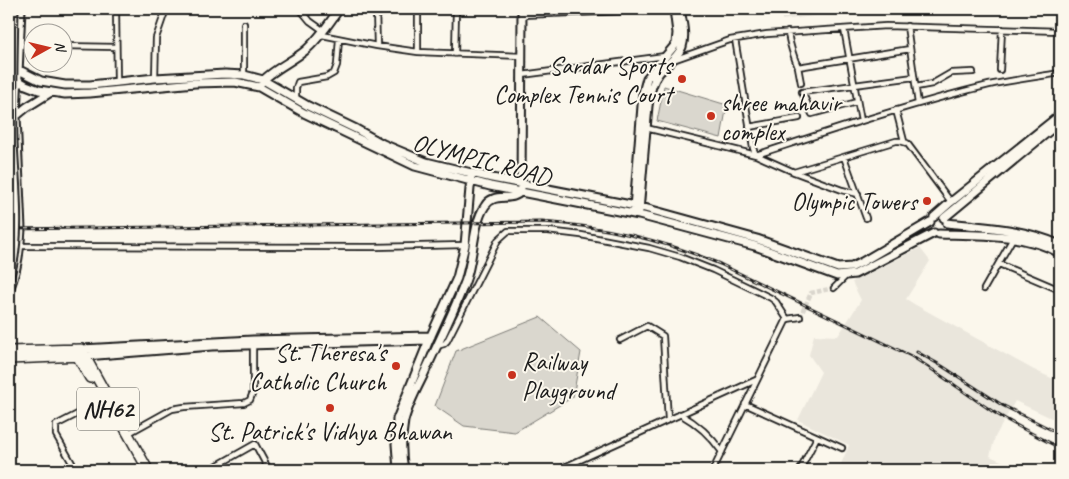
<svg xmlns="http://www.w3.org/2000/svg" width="1069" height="479" viewBox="0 0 1069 479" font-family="Caveat,sans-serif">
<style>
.built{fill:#eae6dc}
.green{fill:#dad7ce;stroke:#7b7a75}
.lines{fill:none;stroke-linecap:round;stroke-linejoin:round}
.street-tunnel{stroke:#dad6cd;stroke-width:4.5;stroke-dasharray:4.5 2;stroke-linecap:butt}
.street-casing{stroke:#1c1c1c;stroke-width:8}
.secondary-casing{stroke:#1c1c1c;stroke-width:11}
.highway-casing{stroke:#1c1c1c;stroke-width:12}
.street{stroke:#fbf7ec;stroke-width:4.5}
.secondary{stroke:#fbf7ec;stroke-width:7}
.highway{stroke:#fbf7ec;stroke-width:9}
.rail-casing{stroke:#1c1c1c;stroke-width:3}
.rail{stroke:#fbf7ec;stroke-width:1;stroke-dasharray:4;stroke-linecap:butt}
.secondary-bridge-casing{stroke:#1c1c1c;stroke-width:11;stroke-linecap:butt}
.secondary-bridge{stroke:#fbf7ec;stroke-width:7}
.poi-dot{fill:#c8321e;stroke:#fbf7ec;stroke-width:2}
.labels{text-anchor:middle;stroke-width:4;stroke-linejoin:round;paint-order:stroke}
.shield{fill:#fbf7ec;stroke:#5f5e5a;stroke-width:1}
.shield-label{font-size:24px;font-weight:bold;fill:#1c1c1c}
.poi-label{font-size:25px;fill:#1c1c1c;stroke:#fbf7ec;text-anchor:end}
.street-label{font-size:25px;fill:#1c1c1c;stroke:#fbf7ec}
</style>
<rect width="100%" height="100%" fill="#fbf7ec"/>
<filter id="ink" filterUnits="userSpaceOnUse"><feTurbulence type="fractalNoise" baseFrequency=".02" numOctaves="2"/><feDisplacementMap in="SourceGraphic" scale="10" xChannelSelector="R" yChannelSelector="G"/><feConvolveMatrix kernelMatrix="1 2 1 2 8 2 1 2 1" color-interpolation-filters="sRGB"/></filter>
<g filter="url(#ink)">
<!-- built -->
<path class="built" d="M782 9H868L782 20Z
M920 248 930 261 906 299 914 304 1034 370 1060 382V422L1015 401 995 437 990 456 1021 470H841L839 469 849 445 798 420 821 372 809 355 814 335 838 336 861 300 852 282Z"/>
<!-- green -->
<path class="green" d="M664 86 727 105 721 138 657 121Z
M540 317 581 352 573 397 515 432 464 426 435 406 456 351Z"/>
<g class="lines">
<!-- street-tunnel -->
<path class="street-tunnel" d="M800 317 811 293 834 288"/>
<!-- street casing -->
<g class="street-casing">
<path id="street" d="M116 9 117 82
M300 9 310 21 324 31
M376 9 377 46
M418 9V52
M522 15 674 9
M907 26 918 104
M844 29 861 121
M788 32C789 42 794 58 798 67L910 49
M322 35 377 46 418 52 522 56
M735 39 753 148 756 155
M20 45H32
M62 46 116 47
M455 54 456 9
M676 59 730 40 767 34 886 26 1060 31
M798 67 801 83
M1000 70 1002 29
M244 75V24
M522 75 665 56
M155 78 156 38 166 9
M916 87 932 84 951 73 973 72
M296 98V88L298 82 327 77 334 73 337 65 339 39
M857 102 812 114 802 92 914 77
M896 110 904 141
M749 127 799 118
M646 128 756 155
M844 157 866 218
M794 172 842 190 858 194
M951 202 907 143 900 141H896L794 172 756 155C833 130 910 104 989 85 1012 80 1037 77 1060 73
M20 246 374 247 465 245
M999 264 1060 290
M834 288 846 276
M984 289 1013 238
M787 319 800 317
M620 340 647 326 663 336 668 420
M437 346 444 344 447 341 498 240 508 231H548L581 235 649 248 680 257 713 270 771 298 776 302 787 319 713 470
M745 404 842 448
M680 414C698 424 711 436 722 452
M127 434 172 409 184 407 244 403 250 400 253 392V345
M76 470 56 435V425L103 401
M209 470 255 444 269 470
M558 470 756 380
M800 470 817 437"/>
</g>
<!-- secondary casing -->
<g class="secondary-casing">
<path id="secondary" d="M9 65 41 81 65 85H90L155 78 225 74 244 75 263 80 308 106 356 129 383 144 426 162 492 178 641 207 757 239 838 268 852 267 862 262 930 222
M9 75 26 85 39 90 65 94 90 93 195 83 235 82 259 87 304 113 415 166 490 186 639 215 755 246 837 276 855 274 934 233
M262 82C270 71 295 60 307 49 320 37 329 24 339 9
M9 116H16L27 107 51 92
M634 208 643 93 647 78 676 44 677 33 674 9
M639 211 648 106C650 95 651 83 659 73 666 65 678 57 682 47 686 35 682 21 680 9
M934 217 951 202 1060 115
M944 218 1060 122
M947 223C985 227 1025 229 1060 245
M939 234C979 235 1024 233 1060 253
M9 290C17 271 20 250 21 229L16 116 21 9
M81 349 253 340 431 336
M85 356 212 346 429 340
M398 470 396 444 397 419 429 340 457 278 465 245 471 177
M404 470C401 454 401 438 404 421 408 405 416 390 423 376 437 345 453 314 465 282 474 260 472 225 485 206 494 191 512 203 521 191L522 9"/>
</g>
<!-- highway casing -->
<g class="highway-casing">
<path id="highway" d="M73 349 90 378
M9 351 81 349 148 470
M9 359 82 356"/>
</g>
<!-- street -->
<use href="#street" class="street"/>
<!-- secondary -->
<use href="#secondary" class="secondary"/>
<!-- highway -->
<use href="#highway" class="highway"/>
<!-- rail casing -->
<g class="rail-casing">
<path id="rail" d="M9 229 542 222C604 226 663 240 720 264L911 356C939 373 965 393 992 411 1014 425 1037 436 1060 448
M917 352 942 366 1002 405 1060 434"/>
</g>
<!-- rail -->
<use href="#rail" class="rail"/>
<!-- secondary-bridge casing -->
<g class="secondary-bridge-casing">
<path id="secondary-bridge" d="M9 249V147
M9 279C22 237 15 186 13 142 12 98 13 53 14 9"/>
</g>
<!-- secondary-bridge -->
<use href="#secondary-bridge" class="secondary-bridge"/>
</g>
</g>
<!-- markers -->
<g class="poi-dot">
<circle cx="682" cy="79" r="5"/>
<circle cx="711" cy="116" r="5"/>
<circle cx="927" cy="201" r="5"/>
<circle cx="396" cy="366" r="5"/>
<circle cx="512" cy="375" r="5"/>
<circle cx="330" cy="408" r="5"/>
</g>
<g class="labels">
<!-- shield labels -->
<rect class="shield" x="77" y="387.5" width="62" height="43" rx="4"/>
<g class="shield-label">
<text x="108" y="417">NH62</text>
</g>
<!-- poi labels -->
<g class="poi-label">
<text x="672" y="74">Sardar Sports<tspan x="672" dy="29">Complex Tennis Court</tspan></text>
<text x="721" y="111" text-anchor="start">shree mahavir<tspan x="721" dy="29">complex</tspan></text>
<text x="917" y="210">Olympic Towers</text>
<text x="386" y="361">St. Theresa's<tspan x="386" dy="29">Catholic Church</tspan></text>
<text x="522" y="370" text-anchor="start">Railway<tspan x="522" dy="29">Playground</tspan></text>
<text x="330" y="440" text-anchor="middle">St. Patrick's Vidhya Bhawan</text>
</g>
<!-- street labels -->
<g class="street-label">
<text transform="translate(482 159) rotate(15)" y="9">OLYMPIC ROAD</text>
</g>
</g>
<!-- margin -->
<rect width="1069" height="479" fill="none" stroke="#fbf7ec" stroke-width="30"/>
<rect x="15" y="15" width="1039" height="449" fill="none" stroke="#1c1c1c" stroke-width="2" filter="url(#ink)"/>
<!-- north arrow -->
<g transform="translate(48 48) rotate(82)"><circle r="24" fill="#fbf7ec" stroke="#a29f99"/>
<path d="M0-4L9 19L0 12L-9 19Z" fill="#c8321e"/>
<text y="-8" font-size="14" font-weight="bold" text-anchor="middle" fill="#1c1c1c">N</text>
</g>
</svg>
